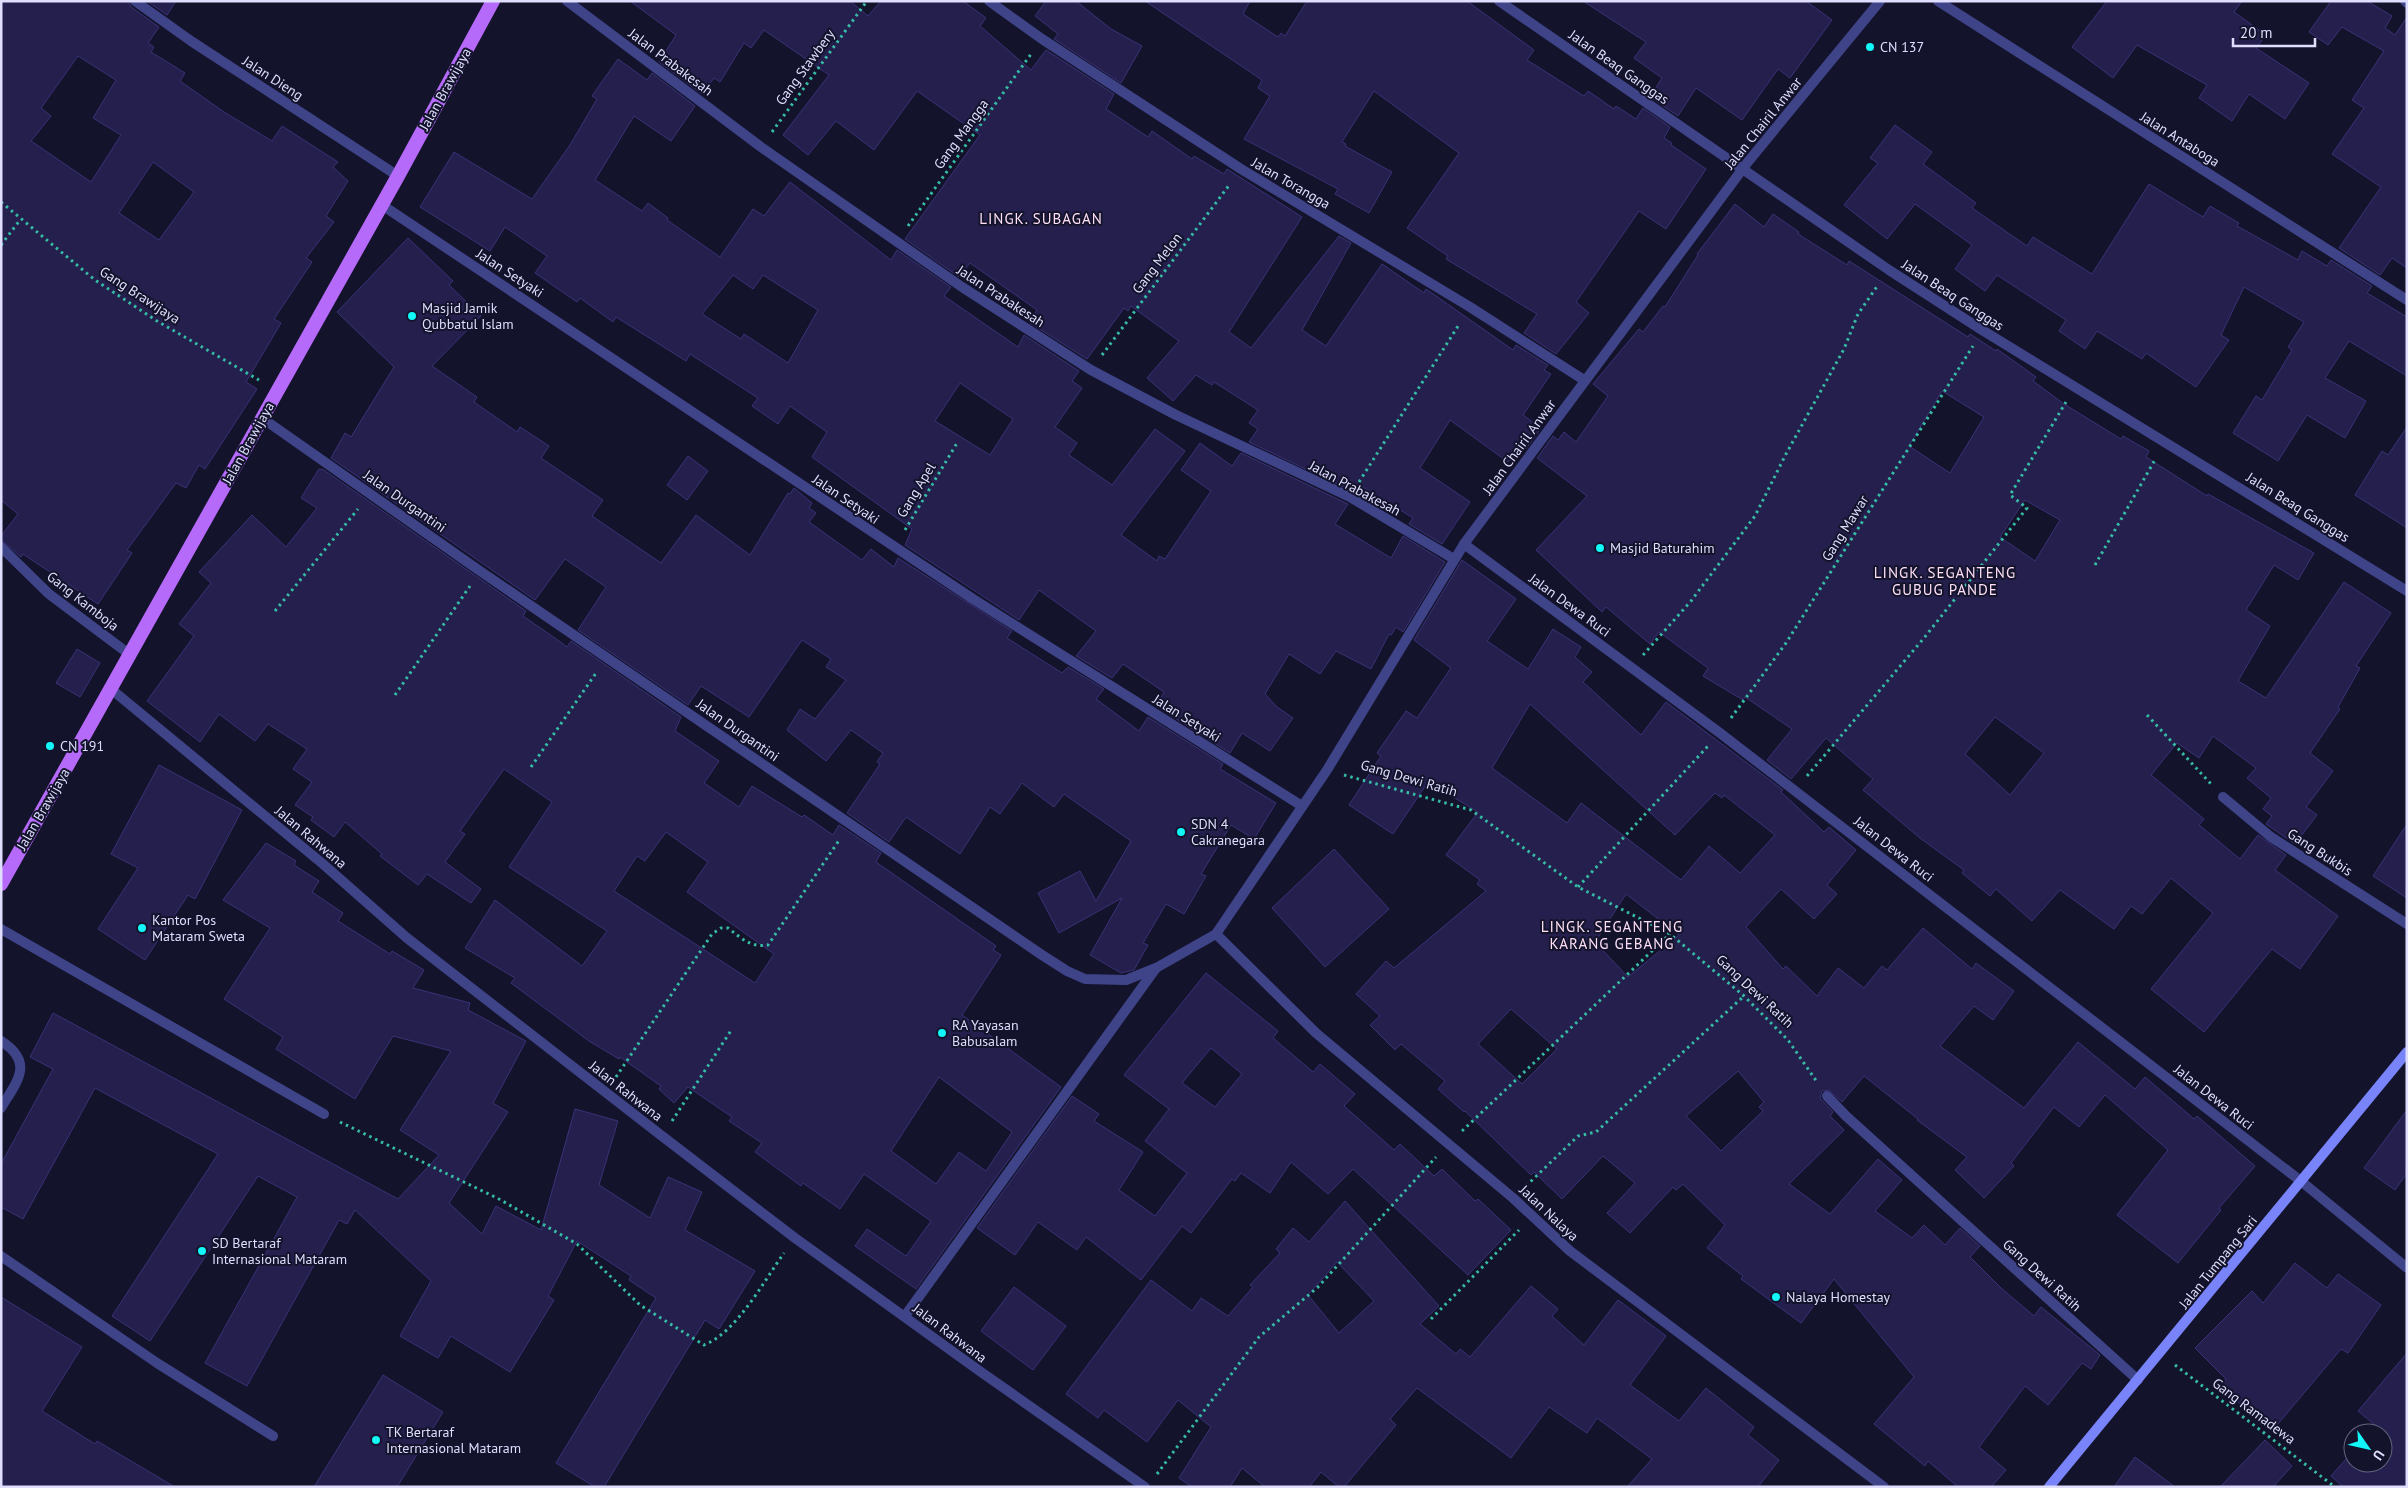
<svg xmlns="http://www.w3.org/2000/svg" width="2408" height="1488" font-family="'PT Sans',sans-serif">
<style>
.building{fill:#241f4c;stroke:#393277;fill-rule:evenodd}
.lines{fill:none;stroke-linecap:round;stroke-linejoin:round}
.path{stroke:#36bba5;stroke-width:3;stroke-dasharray:2.5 4;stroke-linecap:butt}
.service{stroke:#3f4489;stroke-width:10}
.minor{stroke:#3f4489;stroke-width:10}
.tertiary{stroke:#3f4489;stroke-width:10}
.secondary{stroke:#7983fa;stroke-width:10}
.primary{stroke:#b56afa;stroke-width:14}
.poi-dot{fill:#12f7f7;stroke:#14132c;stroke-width:2}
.labels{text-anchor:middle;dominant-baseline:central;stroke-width:4;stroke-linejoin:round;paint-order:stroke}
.poi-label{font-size:14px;fill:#dfdefe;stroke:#14132c;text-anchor:start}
.street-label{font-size:14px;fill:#dfdefe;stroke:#14132c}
.neighbourhood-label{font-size:15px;letter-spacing:1px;fill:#fee0f6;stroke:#14132c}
</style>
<rect width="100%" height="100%" fill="#14132c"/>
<g class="building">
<path d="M1,1H128L131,7L159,27L148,43L154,47L151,52L185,73L180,81L224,112L272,141L282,126L338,162L333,167L348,181L326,216L334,222L306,258L312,262L274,319L281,323L246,382L257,389L205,469L199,465L186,488L176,483L127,550L132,553L98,604L23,554L21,557L1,540V536L18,514L1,500ZM78,56L116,80L93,118L121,135L91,182L31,141L51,116L41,108ZM153,162L194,192L159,240L119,213Z"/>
<path d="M147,1H176L167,15Z"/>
<path d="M630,1H850L868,16L881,1H963L986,18L980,26L1031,70L1046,50L1114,94L1106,109L1148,137L1152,131L1192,159L1194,156L1224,174L1227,169L1302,217L1229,332L1251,348L1339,236L1351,243L1302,330L1326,346L1382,264L1424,293L1426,289L1513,350L1516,345L1548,365L1544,370L1551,374L1523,415L1541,428L1526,449L1520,445L1508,462L1450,420L1420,468L1470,502L1442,544L1409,524L1413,518L1361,486L1356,493L1249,442L1258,429L1249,423L1258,410L1214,382L1212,385L1196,375L1173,401L1147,378L1179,341L1131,306L1128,311L1124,308L1087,359L1030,323L1037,310L970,263L959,277L905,239L980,135L917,91L874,150L836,121L808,155L783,135L829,75L764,30L751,48L744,43L720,82L714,78L702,94L659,62L676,35Z"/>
<path d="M1046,1H1076L1111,29L1142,46L1121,83L1054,39L1058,34L1035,16Z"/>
<path d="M1145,1H1250L1243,14L1278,37L1281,33L1285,36L1307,1H1467L1534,50L1527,60L1584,96L1588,91L1614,109L1616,106L1636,119L1643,108L1670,127L1664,138L1672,143L1671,145L1706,169L1666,229L1639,211L1576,302L1589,313L1556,354L1524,333L1537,314L1446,259L1448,256L1407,228L1459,153L1374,91L1342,142L1346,144L1345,146L1392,172L1369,213L1335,194L1338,189L1244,139L1270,96L1258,88L1262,80Z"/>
<path d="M1583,1H1806L1832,20L1790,78L1778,69L1742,120L1696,88L1678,116L1650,97L1662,78L1634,58L1646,42Z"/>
<path d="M2107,1H2242L2234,12L2266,35L2256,48L2309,83L2285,119L2249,94L2232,121L2199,98L2207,85L2137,45L2113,78L2072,47Z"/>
<path d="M2331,1H2367L2392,16L2385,28L2395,35L2407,17V268L2392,258L2380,275L2339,248L2381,187L2332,154L2364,108L2352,100L2384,51L2342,27L2328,45L2309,32Z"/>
<path d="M618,59L647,80L652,73L695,106L671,141L634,116L595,180L642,211L648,203L668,218L667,220L720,257L753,209L764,216L790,182L891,260L897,250L951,287L944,296L1018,347L1024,335L1079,371L1072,381L1082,388L1055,427L1077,443L1069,455L1112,485L1155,429L1185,451L1121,535L1157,561L1159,556L1165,559L1211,491L1181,470L1200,443L1232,466L1241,453L1348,504L1335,524L1391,558L1403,536L1445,562L1403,632L1396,627L1391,635L1389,634L1371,669L1336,651L1320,674L1289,654L1265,694L1277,707L1293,718L1270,751L1242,733L1230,753L1156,706L1164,692L1123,664L1112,678L1076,656L1096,631L1039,590L1019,620L905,545L912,529L812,457L827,432L790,406L778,424L752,406L758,398L690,354L686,361L616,317L613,322L580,298L577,302L535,273L547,256L505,227L490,251L420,207L454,152L532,199L570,145L597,99L592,96ZM733,275L753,289L763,275L818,310L788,363L744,334L741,339L702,314ZM960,383L1013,419L990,455L935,421Z"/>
<path d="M1895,125L1932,152L1923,164L1976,203L1972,208L2027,246L2033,237L2092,274L2149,184L2203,217L2210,206L2239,223L2237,226L2298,260L2302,251L2327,266L2331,260L2372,286L2367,293L2407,317V376L2349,341L2325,378L2366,401L2345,438L2307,415L2278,461L2233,433L2256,396L2262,400L2292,350L2288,347L2304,322L2244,287L2221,335L2229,340L2196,387L2146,353L2142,359L2097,331L2085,349L2059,331L2066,320L1997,275L1985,291L1955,269L1972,245L1915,204L1887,239L1844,205L1878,163L1870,158Z"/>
<path d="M1735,204L1764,227L1773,214L1799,232L1798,234L1847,265L1849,261L1968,337L1970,334L1996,351L1997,349L2036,377L2033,381L2064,404L2121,439L2123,436L2149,451L2146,457L2207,496L2208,494L2314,553L2298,580L2274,565L2246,610L2270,626L2238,681L2266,698L2344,582L2391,613L2356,666L2360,668L2338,707L2340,709L2310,753L2333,771L2306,807L2317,815L2295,844L2266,824L2272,816L2263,809L2271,798L2247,778L2256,768L2213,736L2199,758L2177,743L2151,775L2204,819L2199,825L2240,859L2258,835L2286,855L2275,870L2338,916L2300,969L2272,949L2204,1032L2151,989L2213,913L2171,878L2142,914L2131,906L2114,929L2060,890L2032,921L1996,889L1990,896L1962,873L1964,870L1920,838L1863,790L1873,779L1826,738L1791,779L1767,760L1792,729L1745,697L1743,700L1703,676L1708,668L1659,632L1650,644L1606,607L1602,612L1536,550L1587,496L1537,458L1553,436L1558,440L1564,432L1576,442L1608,396L1593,384L1639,329L1643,332L1663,306L1665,307L1698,255L1697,254ZM1942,391L1984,417L1950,473L1909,446ZM2025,500L2060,520L2035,561L2000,537ZM1995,717L2044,753L2010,795L1965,754Z"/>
<path d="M408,238L453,281L449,285L481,316L432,366L477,397L474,402L517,432L520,427L549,446L541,458L603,500L592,516L661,563L696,515L750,555L788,493L790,494L794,488L812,503L809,508L816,513L809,522L862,560L871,549L894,567L898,558L1012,631L1007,638L1062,673L1068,667L1104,689L1096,699L1139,731L1148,717L1223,764L1220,769L1276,803L1254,839L1231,825L1201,874L1206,876L1184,914L1166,904L1143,943L1148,945L1134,970L1121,973L1090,955L1122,898L1059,933L1038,893L1080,871L1096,901L1131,841L1064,794L1054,807L1022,783L1000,814L990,807L960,854L906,817L889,842L847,813L880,764L877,762L883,753L851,730L826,761L787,730L800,709L815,719L846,680L826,667L831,659L802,640L749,717L701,686L688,705L578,630L606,587L565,559L535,600L331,458L345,433L351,437L394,367L337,312Z"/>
<path d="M2407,427V528L2355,495L2382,451L2388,455Z"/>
<path d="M688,456L708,471L687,500L667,485Z"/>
<path d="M319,469L324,470L526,611L523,616L562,643L567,647L571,641L681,717L675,731L719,761L704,783L739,807L752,786L802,817L804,815L833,835L839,825L881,853L876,862L996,946L993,950L1001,955L962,1015L1061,1087L916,1289L855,1246L867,1229L906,1256L931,1221L864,1174L840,1209L803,1183L801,1186L755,1152L762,1143L729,1121L732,1117L688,1087L674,1103L659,1089L661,1086L620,1057L619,1059L589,1041L511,983L515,978L465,948L495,900L582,966L607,931L509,867L552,802L504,769L460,831L465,834L445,862L481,889L471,903L427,874L418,885L380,856L382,854L345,822L334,837L311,820L313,817L295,805L312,782L293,769L307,749L268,724L255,741L219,714L200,742L147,701L194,636L179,624L211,583L199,572L252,515L286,547L317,508L301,498ZM666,832L708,862L687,892L774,954L755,983L614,891L637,856L645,861ZM939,1077L1012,1132L986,1171L959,1152L936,1184L891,1151Z"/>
<path d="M1462,560L1516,599L1487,641L1528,669L1553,629L1581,647L1575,657L1592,672L1583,682L1641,735L1666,702L1783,790L1781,792L1824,832L1829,827L1856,850L1827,885L1837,894L1814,919L1781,889L1746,927L1783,969L1786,966L1817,996L1838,968L1864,988L1882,966L1887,970L1923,928L1972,969L1976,963L2014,991L1993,1020L1974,1006L1940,1046L2024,1108L2078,1042L2135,1089L2145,1077L2194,1119L2197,1116L2255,1166L2219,1208L2221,1210L2178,1263L2117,1215L2168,1150L2105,1095L2079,1127L2054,1107L2011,1163L2014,1166L1984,1198L1955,1170L1967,1157L1917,1120L1918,1119L1864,1076L1842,1102L1829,1090L1822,1091L1820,1098L1833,1112L1830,1116L1844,1130L1789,1184L1830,1214L1878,1159L1902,1180L1875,1211L1912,1238L1924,1225L1945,1245L1960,1228L1980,1246L1970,1257L2001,1288L2034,1316L2041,1307L2100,1355L2091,1369L2082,1363L2048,1405L2025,1386L1979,1447L2006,1470L1991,1487H1958L1928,1461L1925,1466L1874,1424L1914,1377L1834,1279L1801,1323L1741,1279L1743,1276L1707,1248L1725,1225L1683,1184L1676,1190L1673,1187L1630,1233L1607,1213L1635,1183L1603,1156L1562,1199L1534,1172L1531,1175L1465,1111L1464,1112L1438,1089L1445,1081L1401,1044L1395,1050L1370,1025L1380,1016L1356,994L1386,961L1394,968L1486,891L1477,884L1480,880L1446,855L1478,812L1428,782L1393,834L1349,805L1381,756L1377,753L1406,711L1417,718L1451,668L1414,640ZM1530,704L1675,835L1715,793L1722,798L1724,795L1775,835L1740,873L1709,846L1681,880L1581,803L1567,823L1492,768ZM1626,894L1679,935L1628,977L1595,942ZM1511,1009L1557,1049L1522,1084L1478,1044ZM1738,1071L1764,1102L1759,1107L1763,1111L1721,1151L1686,1116Z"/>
<path d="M77,649L100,663L80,697L56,683Z"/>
<path d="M159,765L242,810L195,899L188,895L145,960L98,929L138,868L111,854Z"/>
<path d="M2407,824V898L2373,876Z"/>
<path d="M266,843L296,861L294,865L319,881L312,892L343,913L338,921L390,954L392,951L424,970L413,988L470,1003L468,1010L526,1041L493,1103L508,1112L449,1203L482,1234L496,1206L541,1230L575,1109L618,1121L599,1185L650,1218L668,1177L702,1192L685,1230L755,1271L719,1329L705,1320L604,1487H595L556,1463L656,1298L629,1280L631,1276L577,1241L548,1296L554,1300L510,1372L451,1336L438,1358L400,1336L431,1281L355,1210L347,1224L339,1220L247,1386L205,1363L297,1197L258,1176L150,1341L112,1316L218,1154L95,1088L23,1219L1,1207V1164L53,1069L30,1057L53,1013L398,1199L439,1155L400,1130L451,1051L393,1036L355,1099L276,1049L283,1037L224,999L270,928L223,900Z"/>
<path d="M1334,849L1389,909L1325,967L1272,908Z"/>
<path d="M1206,973L1278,1031L1273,1038L1313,1072L1320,1064L1355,1094L1344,1106L1394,1150L1400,1144L1434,1176L1442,1169L1475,1201L1478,1199L1511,1230L1468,1275L1353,1169L1328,1194L1291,1162L1270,1193L1241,1173L1235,1181L1232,1179L1191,1233L1182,1226L1141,1280L1086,1237L1077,1250L1038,1222L1015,1255L977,1228L1072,1096L1099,1114L1094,1121L1143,1152L1119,1190L1155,1216L1187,1173L1145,1141L1169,1109L1124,1075ZM1211,1048L1242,1074L1215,1107L1182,1083Z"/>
<path d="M2407,1110V1173L2395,1190L2364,1168Z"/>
<path d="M1345,1201L1439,1306L1420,1324L1456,1354L1460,1349L1470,1357L1531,1286L1558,1309L1552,1316L1584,1345L1618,1300L1666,1336L1630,1385L1679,1421L1706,1388L1754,1427L1748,1435L1779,1460L1758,1487H1627L1652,1459L1597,1418L1587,1433L1549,1407L1511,1458L1417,1388L1390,1419L1396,1425L1344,1487H1339L1321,1472L1309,1487H1265L1242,1468L1230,1487H1192L1179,1478L1211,1427L1178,1400L1147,1442L1104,1410L1098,1418L1066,1394L1151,1280L1192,1311L1201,1298L1228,1316L1253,1287L1250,1285L1280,1253L1276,1249L1293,1228L1309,1242ZM1337,1262L1374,1301L1339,1333L1308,1295Z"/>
<path d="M2295,1263L2327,1288L2338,1274L2381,1305L2348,1353L2341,1349L2272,1431L2220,1387L2226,1379L2195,1348L2252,1291L2263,1303Z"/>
<path d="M1014,1287L1066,1326L1033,1370L981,1331Z"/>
<path d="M1,1297L82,1347L42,1411L95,1444L97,1441L175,1487H1Z"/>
<path d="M2407,1353V1487H2343L2331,1476L2353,1451V1463H2383V1433H2370L2376,1426L2358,1411Z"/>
<path d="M383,1375L443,1412L397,1487H314Z"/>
<path d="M2265,1440L2292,1466L2273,1487H2220Z"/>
<path d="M2135,1457L2175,1487H2114Z"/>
</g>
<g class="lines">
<g class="path">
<path d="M772,132L867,1"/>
<path d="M1,202L95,280L157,321L259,380"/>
<path d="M908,226L1031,54"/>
<path d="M1,245L20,220"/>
<path d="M1102,355L1230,184"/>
<path d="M1359,482L1460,323"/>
<path d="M905,530L957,443"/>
<path d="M2095,565L2156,458"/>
<path d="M275,611L358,509"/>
<path d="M1643,655L1691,601L1755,516L1786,454L1844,349L1858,314L1878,285"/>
<path d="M395,695L470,586"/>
<path d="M2147,715L2211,784"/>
<path d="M1731,718L1786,643L1973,346"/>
<path d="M531,767L596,673"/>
<path d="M1344,775L1471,810L1578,887L1670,934L1744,996L1788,1040L1817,1082"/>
<path d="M1807,776L1924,638L2027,508L2010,495L2066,402"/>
<path d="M1578,887L1708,746"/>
<path d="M616,1077L712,934L721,928H728C741,938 751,948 768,945L840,839"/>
<path d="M672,1121L732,1029"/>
<path d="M340,1122L499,1199L577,1244L640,1305L704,1345C736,1333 764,1281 784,1253"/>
<path d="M1462,1131L1670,934"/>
<path d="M1526,1186L1578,1136L1596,1132L1744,996"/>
<path d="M1431,1319L1519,1230"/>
<path d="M2175,1365L2335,1487"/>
<path d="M1157,1474L1259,1337L1318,1287L1436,1157"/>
</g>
<g class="service">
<path d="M1,1041C35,1063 17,1081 1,1108"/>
<path d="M1,1256L157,1363L273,1436"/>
</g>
<g class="minor">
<path d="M135,1L191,41L398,176"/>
<path d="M567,1L761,147L962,287L1091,370L1176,415L1350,497L1454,559"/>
<path d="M989,1L1042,39L1241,169L1470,307L1584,380"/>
<path d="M1499,1L1889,270L1982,330L2407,591"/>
<path d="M1938,1L2407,300"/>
<path d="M2405,1L2407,3"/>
<path d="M382,205L973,599L1302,806"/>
<path d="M1464,544L1720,733L2302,1182L2407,1268"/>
<path d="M1,547L49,594L129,654"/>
<path d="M2223,797L2271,837L2407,924"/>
<path d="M1,929L324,1114"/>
<path d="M1216,934L1316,1033L1513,1198L1570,1251L1884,1487"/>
<path d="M1827,1096L1846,1116L2138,1380"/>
<path d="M905,1316L1156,968"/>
</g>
<g class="tertiary">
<path d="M262,418L480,571L1042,955L1067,971L1085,979L1126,980L1156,968L1216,934L1327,770L1464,544L1747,163L1880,1"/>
<path d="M111,689L323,864L407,938L662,1136L795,1238L981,1372L1145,1487"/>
</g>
<path class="secondary" d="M2049,1487L2407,1052"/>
<path class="primary" d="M1,884L398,176L493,1"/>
</g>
<g class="poi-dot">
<circle cx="1870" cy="47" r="5"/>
<circle cx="412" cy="316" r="5"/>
<circle cx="1600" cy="548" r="5"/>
<circle cx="50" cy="746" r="5"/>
<circle cx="1181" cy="832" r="5"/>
<circle cx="142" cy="928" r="5"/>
<circle cx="942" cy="1033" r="5"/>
<circle cx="202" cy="1251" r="5"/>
<circle cx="1776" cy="1297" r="5"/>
<circle cx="376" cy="1440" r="5"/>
</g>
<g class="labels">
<g class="poi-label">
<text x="1880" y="47">CN 137</text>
<text x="422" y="308">Masjid Jamik<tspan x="422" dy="16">Qubbatul Islam</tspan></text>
<text x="1610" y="548">Masjid Baturahim</text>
<text x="60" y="746">CN 191</text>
<text x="1191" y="824">SDN 4<tspan x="1191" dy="16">Cakranegara</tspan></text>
<text x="152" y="920">Kantor Pos<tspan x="152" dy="16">Mataram Sweta</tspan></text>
<text x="952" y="1025">RA Yayasan<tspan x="952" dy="16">Babusalam</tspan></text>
<text x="212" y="1243">SD Bertaraf<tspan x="212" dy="16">Internasional Mataram</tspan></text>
<text x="1786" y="1297">Nalaya Homestay</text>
<text x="386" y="1432">TK Bertaraf<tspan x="386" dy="16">Internasional Mataram</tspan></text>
</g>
<g class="street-label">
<text transform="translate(671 62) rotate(37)">Jalan Prabakesah</text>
<text transform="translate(805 67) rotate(-54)">Gang Stawbery</text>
<text transform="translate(1619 67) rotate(35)">Jalan Beaq Ganggas</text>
<text transform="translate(273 78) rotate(33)">Jalan Dieng</text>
<text transform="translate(445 89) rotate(-61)">Jalan Brawijaya</text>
<text transform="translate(1763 123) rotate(-51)">Jalan Chairil Anwar</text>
<text transform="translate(961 134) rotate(-54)">Gang Mangga</text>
<text transform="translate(2180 139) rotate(32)">Jalan Antaboga</text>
<text transform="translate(1291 183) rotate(30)">Jalan Torangga</text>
<text transform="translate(1157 263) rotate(-53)">Gang Melon</text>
<text transform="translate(510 273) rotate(33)">Jalan Setyaki</text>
<text transform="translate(140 295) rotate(33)">Gang Brawijaya</text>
<text transform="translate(1953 295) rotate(33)">Jalan Beaq Ganggas</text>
<text transform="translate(1001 296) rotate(33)">Jalan Prabakesah</text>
<text transform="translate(248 443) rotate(-61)">Jalan Brawijaya</text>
<text transform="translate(1519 447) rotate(-54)">Jalan Chairil Anwar</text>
<text transform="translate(1355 488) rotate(28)">Jalan Prabakesah</text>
<text transform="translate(916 490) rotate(-59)">Gang Apel</text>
<text transform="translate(846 499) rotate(34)">Jalan Setyaki</text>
<text transform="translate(405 501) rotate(35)">Jalan Durgantini</text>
<text transform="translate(2298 507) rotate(32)">Jalan Beaq Ganggas</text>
<text transform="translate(1845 528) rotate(-58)">Gang Mawar</text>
<text transform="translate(83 601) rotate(38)">Gang Kamboja</text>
<text transform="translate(1570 605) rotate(36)">Jalan Dewa Ruci</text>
<text transform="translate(1187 718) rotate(32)">Jalan Setyaki</text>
<text transform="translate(738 730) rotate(35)">Jalan Durgantini</text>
<text transform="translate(1409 778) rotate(16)">Gang Dewi Ratih</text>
<text transform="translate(43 809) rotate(-60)">Jalan Brawijaya</text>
<text transform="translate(311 837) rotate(40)">Jalan Rahwana</text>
<text transform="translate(1894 849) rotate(38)">Jalan Dewa Ruci</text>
<text transform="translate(2320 852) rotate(33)">Gang Bukbis</text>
<text transform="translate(1755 991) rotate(43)">Gang Dewi Ratih</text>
<text transform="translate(626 1091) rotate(38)">Jalan Rahwana</text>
<text transform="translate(2214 1097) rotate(38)">Jalan Dewa Ruci</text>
<text transform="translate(1549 1213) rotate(43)">Jalan Nalaya</text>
<text transform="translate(2218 1262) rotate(-51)">Jalan Tumpang Sari</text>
<text transform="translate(2042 1275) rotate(42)">Gang Dewi Ratih</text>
<text transform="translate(950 1333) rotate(37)">Jalan Rahwana</text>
<text transform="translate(2254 1411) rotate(37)">Gang Ramadewa</text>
</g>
<g class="neighbourhood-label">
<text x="1041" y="218">LINGK. SUBAGAN</text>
<text x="1945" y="572">LINGK. SEGANTENG<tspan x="1945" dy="17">GUBUG PANDE</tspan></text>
<text x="1612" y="926">LINGK. SEGANTENG<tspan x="1612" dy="17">KARANG GEBANG</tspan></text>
</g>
</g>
<rect width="2408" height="1488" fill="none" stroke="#dfdefe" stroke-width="5"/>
<g transform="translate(2368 1448) rotate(124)"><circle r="24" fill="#14132c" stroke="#656480"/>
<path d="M0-4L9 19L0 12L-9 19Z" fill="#12f7f7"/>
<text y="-8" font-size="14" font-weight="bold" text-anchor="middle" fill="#dfdefe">U</text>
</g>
<path d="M2233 38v8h82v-8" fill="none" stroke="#dfdefe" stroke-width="2.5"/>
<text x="2240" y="38" font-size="15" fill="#dfdefe" stroke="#14132c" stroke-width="4" paint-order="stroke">20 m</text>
</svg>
